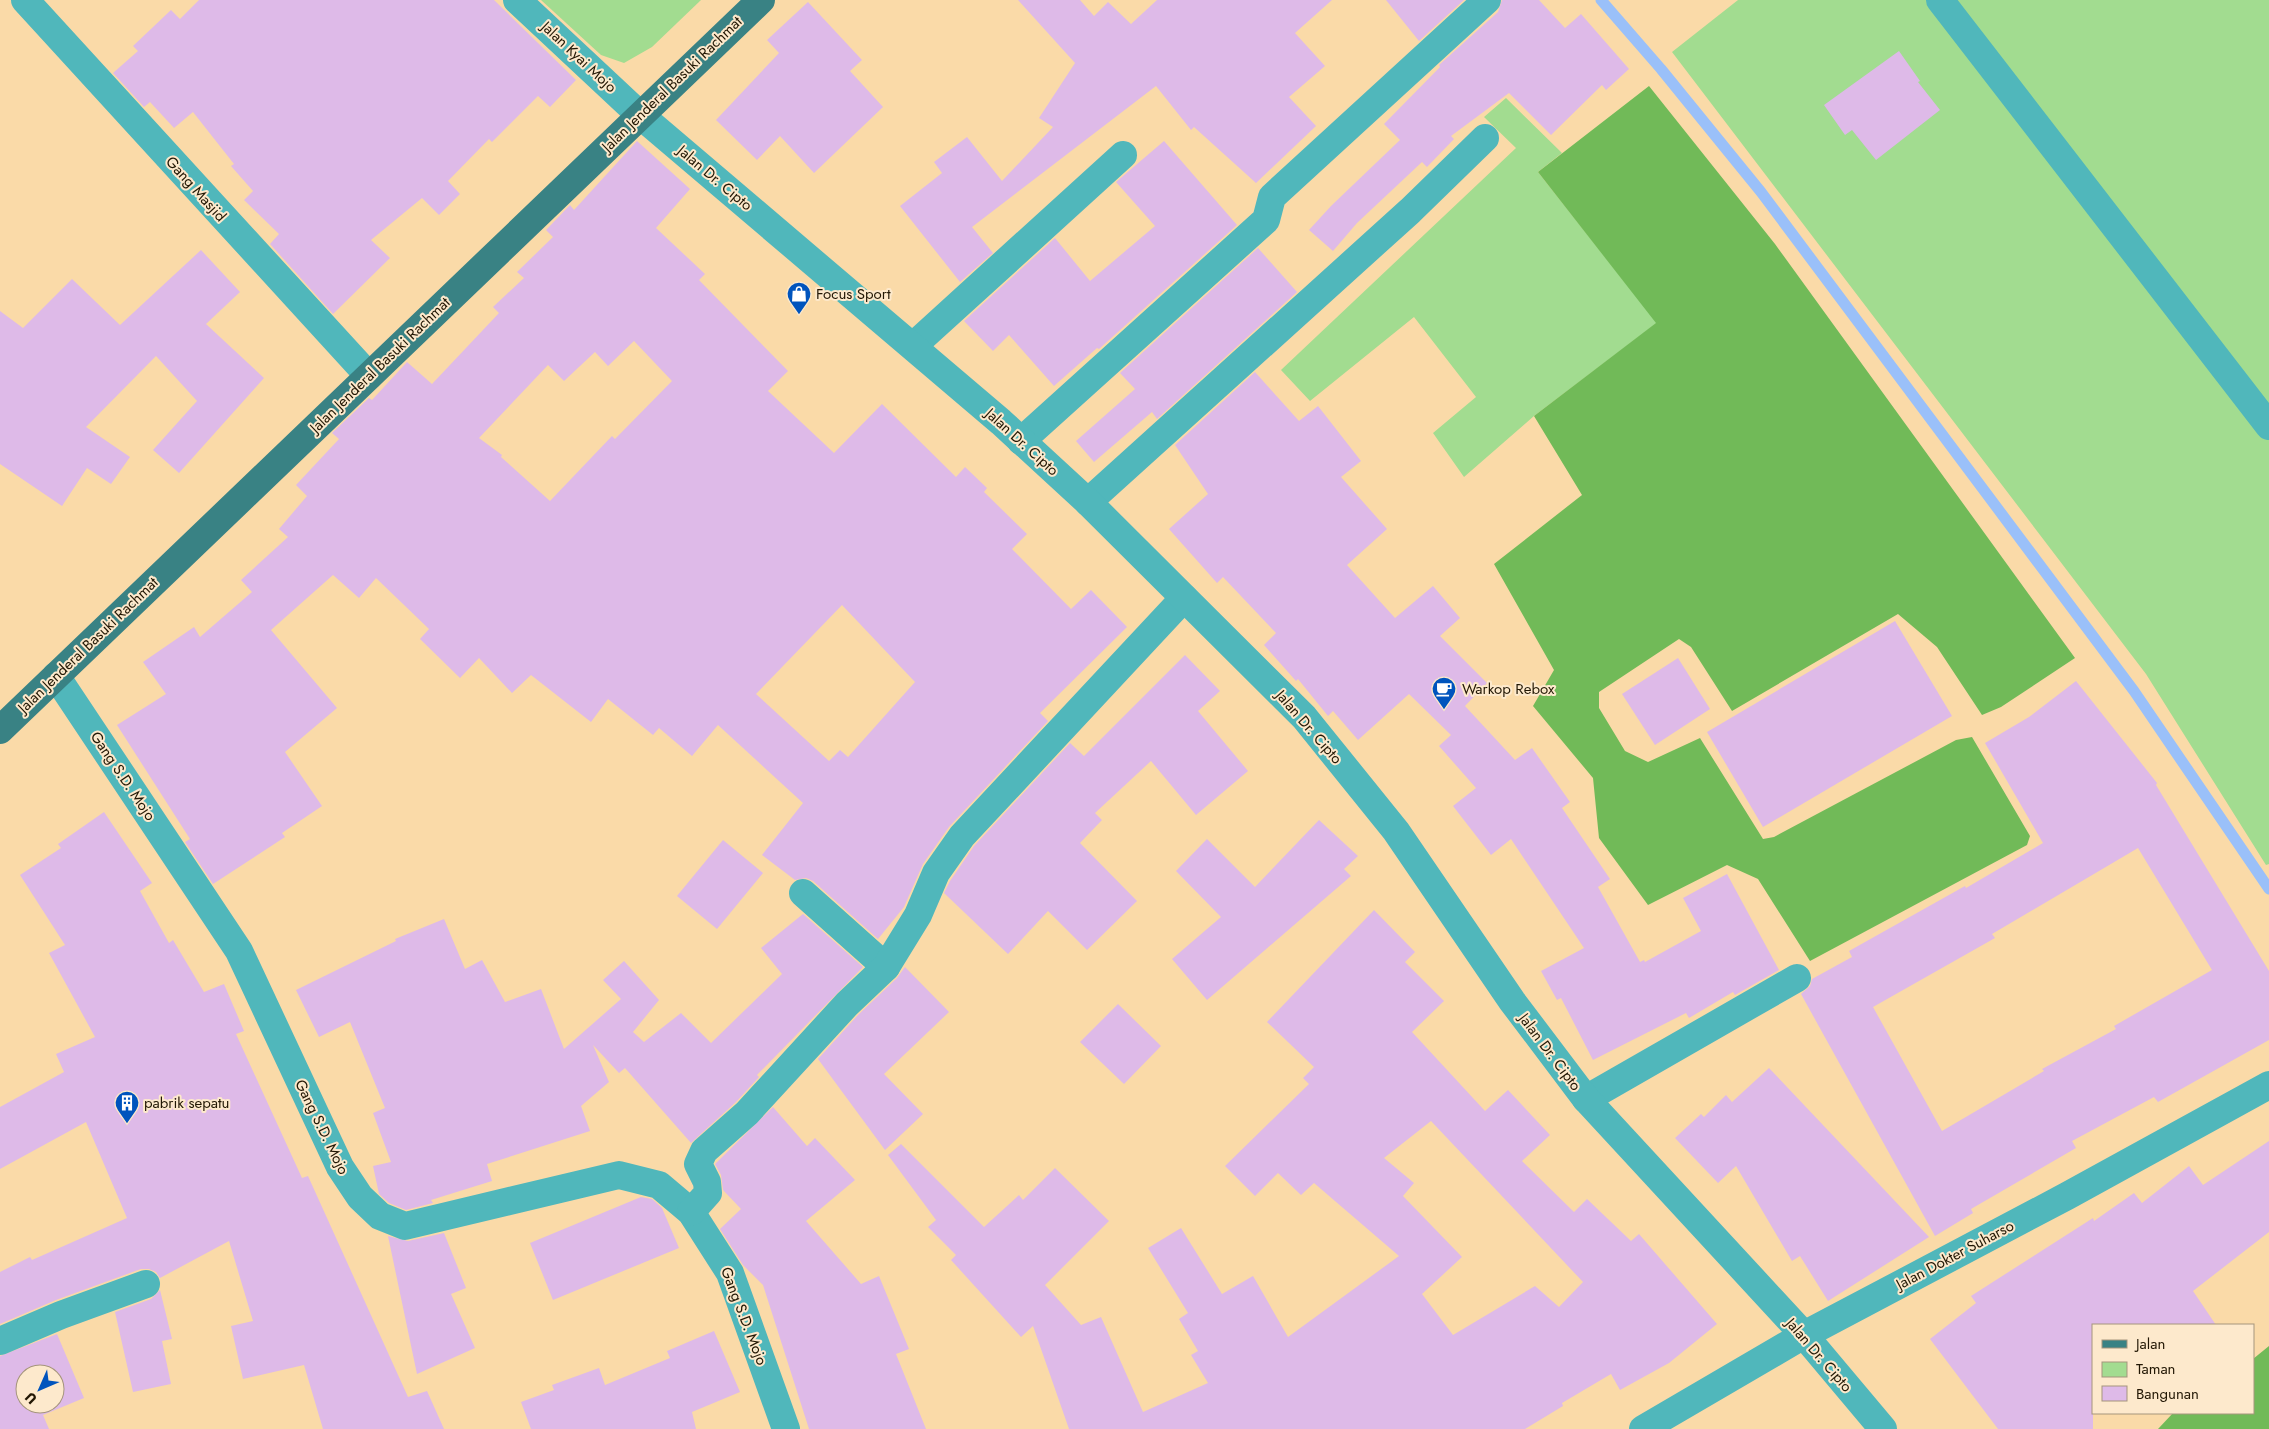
<svg xmlns="http://www.w3.org/2000/svg" width="2269" height="1429" font-family="Jost,sans-serif">
<style>
.green{fill:#a2dc90}
.forest{fill:#71ba58}
.lines{fill:none;stroke-linecap:round;stroke-linejoin:round}
.stream{stroke:#9ac0f9;stroke-width:11}
.building{fill:#debae8;fill-rule:evenodd}
.minor{stroke:#50b7bb;stroke-width:28}
.tertiary{stroke:#50b7bb;stroke-width:28}
.primary{stroke:#398284;stroke-width:28}
.labels{text-anchor:middle;dominant-baseline:central;stroke-width:4;stroke-linejoin:round;paint-order:stroke}
.street-label{font-size:15px;fill:#221704;stroke:#fde9cc}
.poi-label{font-size:15px;fill:#221704;stroke:#fde9cc;text-anchor:start}
</style>
<rect width="100%" height="100%" fill="#fadaa8"/>
<g class="green">
<path d="M541,0H701L652,47L624,63L601,55Z"/>
<path d="M1738,0H2269V864L2266,865L2146,674L1672,52Z"/>
<path d="M1506,98L1562,153L1538,172L1657,323L1534,416L1464,477L1433,433L1476,397L1414,317L1310,401L1281,370L1516,148L1484,117Z"/>
</g>
<g class="forest">
<path d="M1649,86L1775,244L2075,658L2001,707L1982,715L1937,647L1898,614L1732,711L1691,647L1679,639L1599,692V708L1625,751L1648,762L1700,738L1763,839L1774,837L1956,740L1972,737L2030,836L2027,845L1810,961L1758,879L1727,865L1648,905L1599,838L1593,778L1533,706L1554,670L1494,564L1582,495L1534,416L1656,323L1538,172Z"/>
<path d="M2269,1346V1429H2158L2173,1413H2253V1359Z"/>
</g>
<g class="lines">
<path class="stream" d="M1601,0L1661,69L1761,192L2134,691L2269,889"/>
</g>
<g class="building">
<path d="M199,0H494L576,80L550,107L538,96L492,142L489,139L448,181L460,194L439,215L422,198L371,240L390,258L333,314L270,244L279,234L244,200L253,191L231,166L234,164L193,112L174,128L150,102L144,107L113,73L138,51L133,46L171,10L180,19Z"/>
<path d="M1018,0H1080L1094,16L1108,2L1131,24L1157,0H1332L1295,33L1325,66L1289,97L1316,126L1256,183L1194,127L1191,130L1156,86L972,227L993,253L960,282L900,206L942,173L934,162L967,137L1002,181L1053,127L1039,118L1075,63Z"/>
<path d="M1386,0H1464L1419,41Z"/>
<path d="M1502,0H1539L1565,28L1581,14L1629,69L1606,90L1602,85L1551,135L1509,93L1451,136L1454,139L1427,167L1422,162L1357,223L1333,251L1309,230L1331,206L1400,140L1384,124L1440,67L1439,65L1498,12Z"/>
<path d="M808,2L862,60L850,71L883,107L814,173L780,136L757,160L716,120L779,53L767,40Z"/>
<path d="M1899,51L1920,81L1918,82L1940,110L1876,160L1852,130L1845,135L1824,105Z"/>
<path d="M637,141L690,189L656,228L705,274L699,280L788,371L768,391L834,453L882,404L956,477L965,467L987,488L984,492L1027,534L1012,549L1071,609L1091,590L1127,627L1040,713L1048,721L949,827L923,864L904,907L878,939L813,881L806,878L795,880L762,855L803,803L718,725L692,756L659,728L653,735L608,699L591,722L531,675L512,693L479,658L460,678L420,639L429,629L376,578L359,598L333,575L271,630L337,708L285,752L322,806L282,833L285,837L213,884L185,842L190,839L117,725L166,694L143,662L194,627L200,637L252,592L241,580L288,537L279,529L307,496L296,485L339,439L332,433L369,398L372,400L407,362L432,384L499,313L493,307L524,278L517,272L553,237L546,230L570,205L574,210ZM634,341L672,381L615,439L612,436L550,501L501,457L502,455L479,438L548,365L564,381L595,352L608,366ZM842,605L915,682L848,757L840,750L829,761L756,694Z"/>
<path d="M1164,141L1237,225L1099,349L1097,348L1054,386L1009,335L993,351L964,321L1055,238L1090,281L1155,226L1116,182Z"/>
<path d="M1258,248L1297,292L1157,419L1152,412L1094,462L1076,441L1135,389L1120,373Z"/>
<path d="M201,250L240,292L206,324L264,378L179,473L153,450L197,401L156,356L86,427L130,457L111,484L87,468L62,506L0,464V311L23,328L72,279L120,325Z"/>
<path d="M1255,372L1299,421L1318,406L1361,461L1341,477L1387,529L1347,565L1395,618L1433,586L1460,618L1440,636L1487,683L1465,706L1515,760L1532,748L1570,802L1562,808L1610,879L1598,887L1640,962L1644,960L1645,962L1701,931L1683,898L1727,874L1779,970L1735,995L1733,992L1689,1018L1686,1013L1593,1060L1561,998L1557,1000L1541,971L1584,948L1511,839L1491,855L1453,806L1476,788L1439,746L1451,735L1409,694L1358,740L1333,711L1328,716L1298,679L1296,681L1264,645L1276,633L1223,577L1217,583L1169,529L1208,494L1175,445Z"/>
<path d="M1895,621L1952,716L1763,827L1707,732Z"/>
<path d="M1185,655L1220,691L1198,711L1248,771L1196,815L1151,761L1095,813L1102,820L1080,843L1137,901L1087,950L1048,911L1008,954L944,893L950,881L974,846L1070,743L1084,756Z"/>
<path d="M1678,658L1710,709L1655,745L1622,694Z"/>
<path d="M2076,681L2157,783L2156,785L2269,971V1040L2158,1102L2154,1097L2072,1141L2076,1148L1971,1209L1973,1213L1935,1236L1801,994L1810,986L1812,979L1852,957L1849,951L1965,886L1966,888L2043,843L1985,743L2029,717ZM2138,848L2212,970L2114,1026L2116,1029L2042,1069L2044,1071L1942,1131L1873,1007L1995,938L1992,934Z"/>
<path d="M104,812L152,883L140,891L169,943L173,940L204,992L224,984L244,1031L236,1034L302,1178L308,1176L408,1397L427,1391L444,1429H323L304,1365L243,1379L231,1326L253,1321L229,1241L160,1278L156,1272L149,1269H141L56,1300L0,1324V1272L30,1257L32,1260L127,1218L86,1122L0,1169V1107L64,1072L56,1054L95,1037L49,953L65,945L20,875L61,848L58,844Z"/>
<path d="M1319,820L1358,856L1344,869L1351,876L1207,1000L1172,959L1221,917L1176,871L1207,839L1255,887Z"/>
<path d="M723,840L763,873L717,929L677,896Z"/>
<path d="M1374,910L1415,952L1405,962L1444,1001L1412,1032L1485,1111L1508,1090L1550,1135L1522,1161L1574,1212L1587,1199L1631,1241L1639,1234L1717,1324L1669,1363L1620,1390L1611,1374L1562,1403L1563,1406L1525,1429H1069L1033,1326L1021,1337L951,1260L956,1255L928,1227L936,1220L888,1155L901,1144L984,1227L1019,1195L1023,1200L1055,1168L1109,1221L1045,1285L1081,1325L1101,1317L1143,1412L1208,1383L1191,1355L1198,1351L1179,1319L1188,1313L1148,1248L1181,1228L1222,1294L1253,1276L1288,1337L1399,1256L1314,1183L1301,1195L1278,1173L1255,1196L1225,1166L1309,1084L1303,1078L1314,1067L1267,1022ZM1431,1121L1583,1282L1559,1307L1535,1286L1453,1335L1422,1294L1462,1257L1403,1196L1414,1183L1384,1158Z"/>
<path d="M803,914L863,967L757,1075L759,1077L736,1102L691,1143L625,1068L619,1073L593,1045L609,1082L581,1106L590,1131L487,1164L492,1181L431,1200L433,1203L406,1210L389,1203L379,1194L373,1166L391,1162L373,1113L385,1108L350,1022L319,1037L296,990L396,941L395,939L444,919L465,969L482,960L505,1002L541,989L564,1049L621,999L603,980L624,961L659,1000L633,1032L644,1042L681,1013L711,1043L782,974L761,948Z"/>
<path d="M905,967L949,1012L884,1074L923,1114L885,1150L818,1059L858,1015L897,978Z"/>
<path d="M1118,1004L1161,1046L1124,1084L1080,1042Z"/>
<path d="M1769,1068L1929,1237L1828,1301L1800,1256L1792,1261L1736,1166L1718,1183L1675,1138L1701,1114L1704,1117L1726,1095L1732,1102Z"/>
<path d="M773,1107L807,1146L815,1138L855,1180L806,1221L861,1284L879,1276L909,1349L896,1354L926,1429H809L763,1285L743,1265L720,1229L741,1209L723,1190L721,1175L715,1164Z"/>
<path d="M2269,1141V1232L2193,1291L2216,1325H2093V1429H1998L1930,1339L1976,1303L1971,1296L2093,1218L2094,1221L2134,1193L2142,1203L2189,1166L2203,1185Z"/>
<path d="M641,1197L652,1199L662,1208L679,1248L553,1300L530,1243Z"/>
<path d="M444,1233L466,1288L451,1294L475,1348L417,1374L388,1236L408,1241Z"/>
<path d="M160,1290L172,1339L162,1341L171,1384L133,1392L115,1312L151,1299Z"/>
<path d="M714,1331L740,1392L692,1412L696,1429H531L521,1402L554,1390L552,1385L599,1368L605,1385L670,1358L667,1351Z"/>
<path d="M57,1334L84,1398L43,1415L49,1429H0V1356ZM25,1374H55V1404H25Z"/>
</g>
<g class="lines">
<g class="minor">
<path d="M25,0L369,376"/>
<path d="M1940,0L2269,426"/>
<path d="M913,346L1123,155"/>
<path d="M1021,441L1266,220L1272,197L1487,0"/>
<path d="M1088,502L1410,211L1485,138"/>
<path d="M56,676L239,951L340,1167L360,1197L380,1216L405,1226L619,1175L659,1185L691,1212L730,1273L786,1429"/>
<path d="M803,893L886,967"/>
<path d="M1586,1099L1797,978"/>
<path d="M691,1212L708,1193L707,1182L698,1164L704,1151L747,1113L847,1004L886,967L918,915L936,873L962,836L1184,598"/>
<path d="M0,1341L61,1315L146,1284"/>
</g>
<g class="tertiary">
<path d="M517,0L640,115L1001,422L1088,502L1304,717L1396,831L1512,1001L1586,1099L1804,1335L1883,1429"/>
<path d="M1643,1429L1804,1335L2067,1196L2269,1085"/>
</g>
<path class="primary" d="M0,730L761,0"/>
</g>
<defs>
<symbol id="shop-pin" viewBox="-11 -11 22 30"><path d="M0 17L-7.5 6A9.5 9.5 0 1 1 7.5 6Z" fill="#0054bd" stroke="#fde9cc"/><path d="M-5-2.5h2.3a2.7 3.5 0 0 1 5.4 0H5L5.5 6h-11ZM-1.5-2.5h3a1.5 2.3 0 0 0-3 0Z" fill="#fff"/></symbol>
<symbol id="cafe-pin" viewBox="-11 -11 22 30"><path d="M0 17L-7.5 6A9.5 9.5 0 1 1 7.5 6Z" fill="#0054bd" stroke="#fde9cc"/><path d="M-5.5-4.5H6V0H3Q3 3.5 0 3.5H-2.5Q-5.5 3.5-5.5 0ZM3-3.2v2h1.7v-2ZM-6 4.5H4V6H-6Z" fill="#fff"/></symbol>
<symbol id="building-pin" viewBox="-11 -11 22 30"><path d="M0 17L-7.5 6A9.5 9.5 0 1 1 7.5 6Z" fill="#0054bd" stroke="#fde9cc"/><path d="M-4-6H4V6H1V3H-1V6H-4ZM-2.5-4.3h1.7v1.8h-1.7ZM.8-4.3h1.7v1.8H.8ZM-2.5-1h1.7V.8h-1.7ZM.8-1h1.7V.8H.8Z" fill="#fff"/></symbol>
</defs>
<g fill-rule="evenodd">
<use href="#shop-pin" x="785" y="280" width="28" height="38"/>
<use href="#cafe-pin" x="1430" y="675" width="28" height="38"/>
<use href="#building-pin" x="113" y="1089" width="28" height="38"/>
</g>
<g class="labels">
<g class="street-label">
<text transform="translate(579 57) rotate(43)">Jalan Kyai Mojo</text>
<text transform="translate(672 84) rotate(-44)">Jalan Jenderal Basuki Rachmat</text>
<text transform="translate(715 178) rotate(40)">Jalan Dr. Cipto</text>
<text transform="translate(196 189) rotate(48)">Gang Masjid</text>
<text transform="translate(380 365) rotate(-44)">Jalan Jenderal Basuki Rachmat</text>
<text transform="translate(1022 442) rotate(42)">Jalan Dr. Cipto</text>
<text transform="translate(88 645) rotate(-44)">Jalan Jenderal Basuki Rachmat</text>
<text transform="translate(1309 727) rotate(49)">Jalan Dr. Cipto</text>
<text transform="translate(123 776) rotate(56)">Gang S.D. Mojo</text>
<text transform="translate(1550 1052) rotate(53)">Jalan Dr. Cipto</text>
<text transform="translate(322 1127) rotate(64)">Gang S.D. Mojo</text>
<text transform="translate(1955 1255) rotate(-28)">Jalan Dokter Suharso</text>
<text transform="translate(744 1316) rotate(69)">Gang S.D. Mojo</text>
<text transform="translate(1819 1355) rotate(49)">Jalan Dr. Cipto</text>
</g>
<g class="poi-label">
<text x="816" y="294">Focus Sport</text>
<text x="1462" y="689">Warkop Rebox</text>
<text x="144" y="1103">pabrik sepatu</text>
</g>
</g>
<rect x="2092" y="1324" width="162" height="90" fill="#fde9cc" stroke="#a5957c"/>
<rect x="2102" y="1340" width="25" height="8" fill="#398284" stroke="#a5957c"/>
<text x="2136" y="1349" font-size="15" fill="#221704">Jalan</text>
<rect x="2102" y="1362" width="25" height="15" fill="#a2dc90" stroke="#a5957c"/>
<text x="2136" y="1374" font-size="15" fill="#221704">Taman</text>
<rect x="2102" y="1386" width="25" height="15" fill="#debae8" stroke="#a5957c"/>
<text x="2136" y="1399" font-size="15" fill="#221704">Bangunan</text>
<g transform="translate(40 1389) rotate(225)"><circle r="24" fill="#fde9cc" stroke="#a5957c"/>
<path d="M0-4L9 19L0 12L-9 19Z" fill="#0054bd"/>
<text y="-8" font-size="14" font-weight="bold" text-anchor="middle" fill="#221704">U</text>
</g>
</svg>
